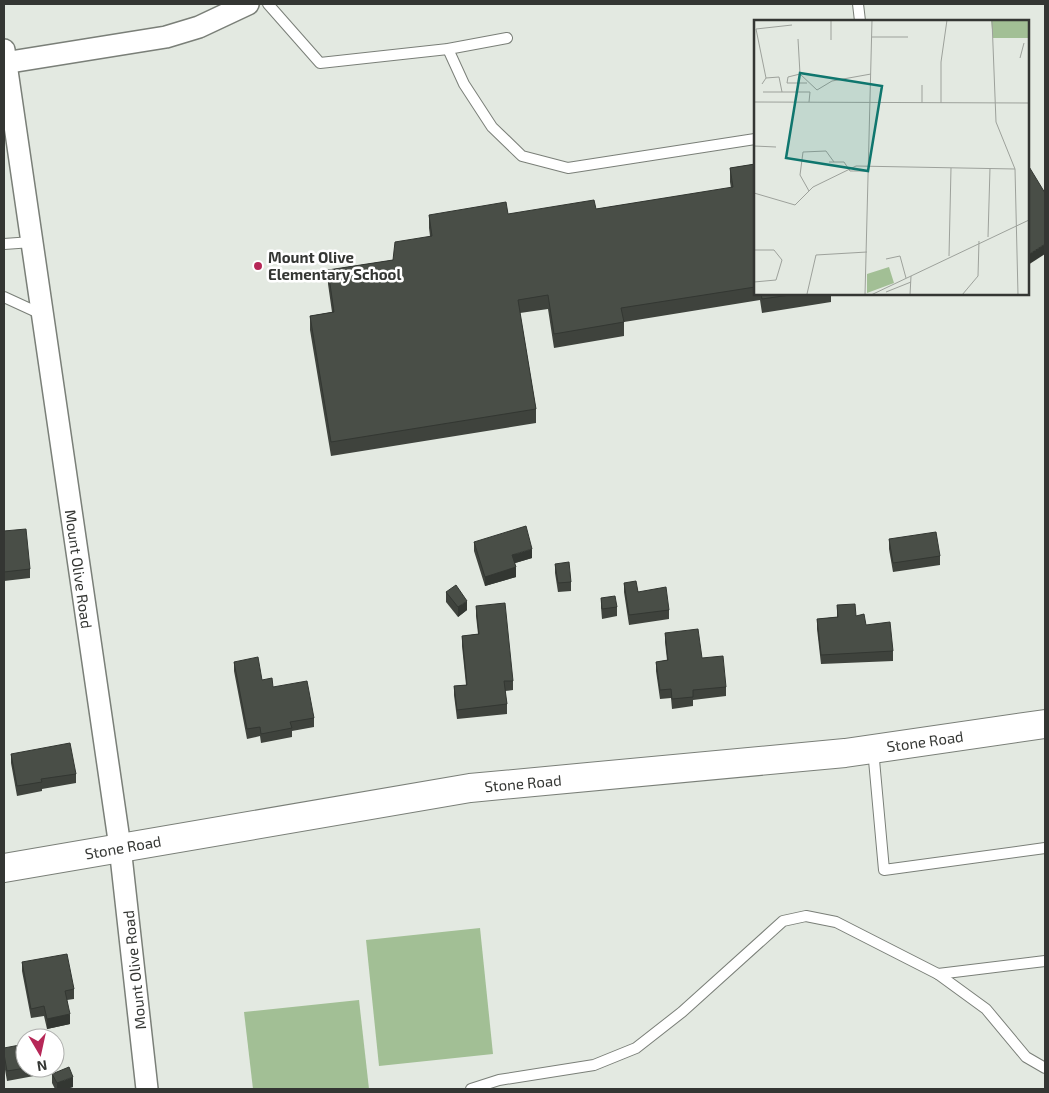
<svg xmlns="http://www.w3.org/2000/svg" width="1049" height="1093" font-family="'Exo 2',sans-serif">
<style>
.green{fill:#a2bf95}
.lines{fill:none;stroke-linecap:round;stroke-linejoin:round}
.lane-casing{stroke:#7a7f78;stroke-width:12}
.street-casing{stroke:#7a7f78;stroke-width:24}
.secondary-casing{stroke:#7a7f78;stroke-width:30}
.lane{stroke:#fff;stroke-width:10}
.street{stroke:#fff;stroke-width:21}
.secondary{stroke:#fff;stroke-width:28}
.wall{fill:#3f433d}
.shaded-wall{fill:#333732}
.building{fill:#494e47;stroke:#333732}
.poi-dot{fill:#b62757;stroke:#fff;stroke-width:2}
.labels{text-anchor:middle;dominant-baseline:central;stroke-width:5;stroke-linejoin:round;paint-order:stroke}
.poi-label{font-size:15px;font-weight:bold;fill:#343633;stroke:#fff;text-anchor:start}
.street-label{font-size:15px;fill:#343633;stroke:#fff}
.inset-road{fill:none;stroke:#9da19b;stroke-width:1}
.view{fill:#0f766e;fill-opacity:0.15;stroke:#0f766e;stroke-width:2.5}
.inset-edge{fill:none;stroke:#343633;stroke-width:2.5}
</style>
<rect width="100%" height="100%" fill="#e3e9e1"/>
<g class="green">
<path d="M480,928L493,1054L379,1066L366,940Z"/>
<path d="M359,1000L369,1089H253L244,1012Z"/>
</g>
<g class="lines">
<defs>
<g id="lane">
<path d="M268,4L320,63L448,49L507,38"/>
<path d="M858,4L860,21"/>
<path d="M448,49L464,84L492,127L522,156L568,168L755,139"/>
<path d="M4,244L32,242"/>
<path d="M4,297L41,314"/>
<path d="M873,749L884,870L1045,848"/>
<path d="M938,974L1045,961"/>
<path d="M471,1089L499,1080L594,1065L636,1048L682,1012L783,921L806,916L836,922L938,974L986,1009L1026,1057L1045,1068"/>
</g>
<g id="street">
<path d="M4,50L120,847L147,1089"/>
<path d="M4,63L166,37L199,27L248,4"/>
</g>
<path id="secondary" d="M4,868L470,788L845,753L1045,724"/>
</defs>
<use href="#lane" class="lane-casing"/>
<use href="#street" class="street-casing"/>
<use href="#secondary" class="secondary-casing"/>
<use href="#lane" class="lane"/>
<use href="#street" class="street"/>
<use href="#secondary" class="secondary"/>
</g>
<g class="wall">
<path d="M755,164V294H831V302L762,313L760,300L624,322V336L554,348L548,309L520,313L536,409V423L331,456L310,330V316L332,312L328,284V270L393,260L430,236L429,228V215L508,214L596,209L731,188L730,182V168Z"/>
<path d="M4,531L30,569V578L4,581Z"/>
<path d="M889,539L940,556V565L893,572L889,549Z"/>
<path d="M474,542L532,558L515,563L516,577L485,586L474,551Z"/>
<path d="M555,564L571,582V591L558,592L555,573Z"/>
<path d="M624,583L669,610V619L629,625L624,592Z"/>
<path d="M446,592L467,610L458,617L446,602Z"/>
<path d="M601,598L617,607V616L602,619L601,607Z"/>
<path d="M837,605L856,616L893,651V661L821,664L817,629V619L837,617Z"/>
<path d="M476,606L513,681V690L505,691L507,704V714L457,719L454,695V686L466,685L462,646V636L478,634L476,616Z"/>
<path d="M665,633L726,687V696L693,700V706L672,709L671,698L660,699L656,671V662L667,660L665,642Z"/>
<path d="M234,662L273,687L314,718V727L292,731V737L261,743L260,736L247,739L234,671Z"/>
<path d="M11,754L76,774V783L42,789V791L17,796L11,763Z"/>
<path d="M22,962L74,989V999L67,1000L70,1024L47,1029L44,1016L31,1018L22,971Z"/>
<path d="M4,1048L25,1068H34V1076L7,1081L4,1064Z"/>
<path d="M52,1074L73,1087L66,1089H55L52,1083Z"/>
</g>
<g class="shaded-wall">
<path d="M1045,244V254L1028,265V255Z"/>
<path d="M532,549V558L512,564V555Z"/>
<path d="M516,567V577L485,586V577Z"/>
<path d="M467,601V610L458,617V607Z"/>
<path d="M70,1014V1024L47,1029V1019Z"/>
<path d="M73,1077V1087L66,1089H57V1083Z"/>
</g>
<g class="building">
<path d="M755,164V287L621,308L624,322L554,334L548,295L518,300L536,409L331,442L310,316L334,312L328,270L393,260L395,242L432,236L429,215L506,202L508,214L594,200L596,209L733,187L730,168Z"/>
<path d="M1028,165L1045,193V244L1028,255Z"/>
<path d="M761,294H797L762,299Z"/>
<path d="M526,526L532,549L512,555L516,567L485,577L474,542Z"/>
<path d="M26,529L30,569L4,572V531Z"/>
<path d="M936,532L940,556L893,563L889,539Z"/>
<path d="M569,562L571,582L558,583L555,564Z"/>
<path d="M636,581L638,592L666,587L669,610L629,615L624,583Z"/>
<path d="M456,585L467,601L458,607L446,592Z"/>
<path d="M615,596L617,607L602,609L601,598Z"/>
<path d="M505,603L513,681H504L507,704L457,710L454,686L467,685L462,636L479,634L476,606Z"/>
<path d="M855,604L856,616L864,614L866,625L890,622L893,651L821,655L817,619L838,617L837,605Z"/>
<path d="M698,629L702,658L723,656L726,687L693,690V697L672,699L671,689L660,690L656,662L668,660L665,633Z"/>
<path d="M258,657L262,680L272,678L273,687L307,681L314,718L290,722L292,728L261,734L260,727L247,729L234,662Z"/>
<path d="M70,743L76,774L41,779L42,782L17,786L11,754Z"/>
<path d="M67,954L74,989L65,991L70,1014L47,1019L44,1006L31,1009L22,962Z"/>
<path d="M25,1044V1068H26L7,1071L4,1054V1048Z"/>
<path d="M69,1067L73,1077L57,1083L52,1074Z"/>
</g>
<circle class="poi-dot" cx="258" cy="266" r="5"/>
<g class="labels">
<g class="poi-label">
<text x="268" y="257">Mount Olive<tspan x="268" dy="17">Elementary School</tspan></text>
</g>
<g class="street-label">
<text transform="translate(79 569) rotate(82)">Mount Olive Road</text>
<text transform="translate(925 741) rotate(-8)">Stone Road</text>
<text transform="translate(523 783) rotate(-5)">Stone Road</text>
<text transform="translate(123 847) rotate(-10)">Stone Road</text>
<text transform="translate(134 970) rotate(-96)">Mount Olive Road</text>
</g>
</g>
<g transform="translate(754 20)">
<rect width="275" height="275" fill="#e3e9e1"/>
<path d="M275,0V18H239L237,1ZM135,247L140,263L113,273V254Z" fill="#a2bf95"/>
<path class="inset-road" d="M238,0L242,102L261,149L264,275M118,17H154M44,19L46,54M77,20V0M266,38L270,23M12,58L25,57L28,72M53,63H33L34,57L46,54L63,70L78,61L117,54M8,64L12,58L2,9L38,5M9,72H56L55,82M0,82L275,83M168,83V65M187,83V42L193,0M0,126L22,127M75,142H90L96,151H115M55,171L46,155L49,132L72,131L80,142M0,173L41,185L59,167L102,146L261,149M234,217L236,148M0,230H20L28,240L22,260L0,262M195,236L197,148M132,239L146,236L152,258M132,272L157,262M53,274L62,235L113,232M111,275L118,0M117,275L275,200M156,275L157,256M208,275L224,256L225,221"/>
<path class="view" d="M46,53L128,66L114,151L32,138Z"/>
<rect width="275" height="275" class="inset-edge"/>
</g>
<rect width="1049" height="1093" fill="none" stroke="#343633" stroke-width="10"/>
<g transform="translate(40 1053) rotate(171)"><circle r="24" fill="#ffffff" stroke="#aeafad"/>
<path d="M0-4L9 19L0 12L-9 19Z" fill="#b62757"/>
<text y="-8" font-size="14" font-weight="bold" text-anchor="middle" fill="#343633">N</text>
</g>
</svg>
